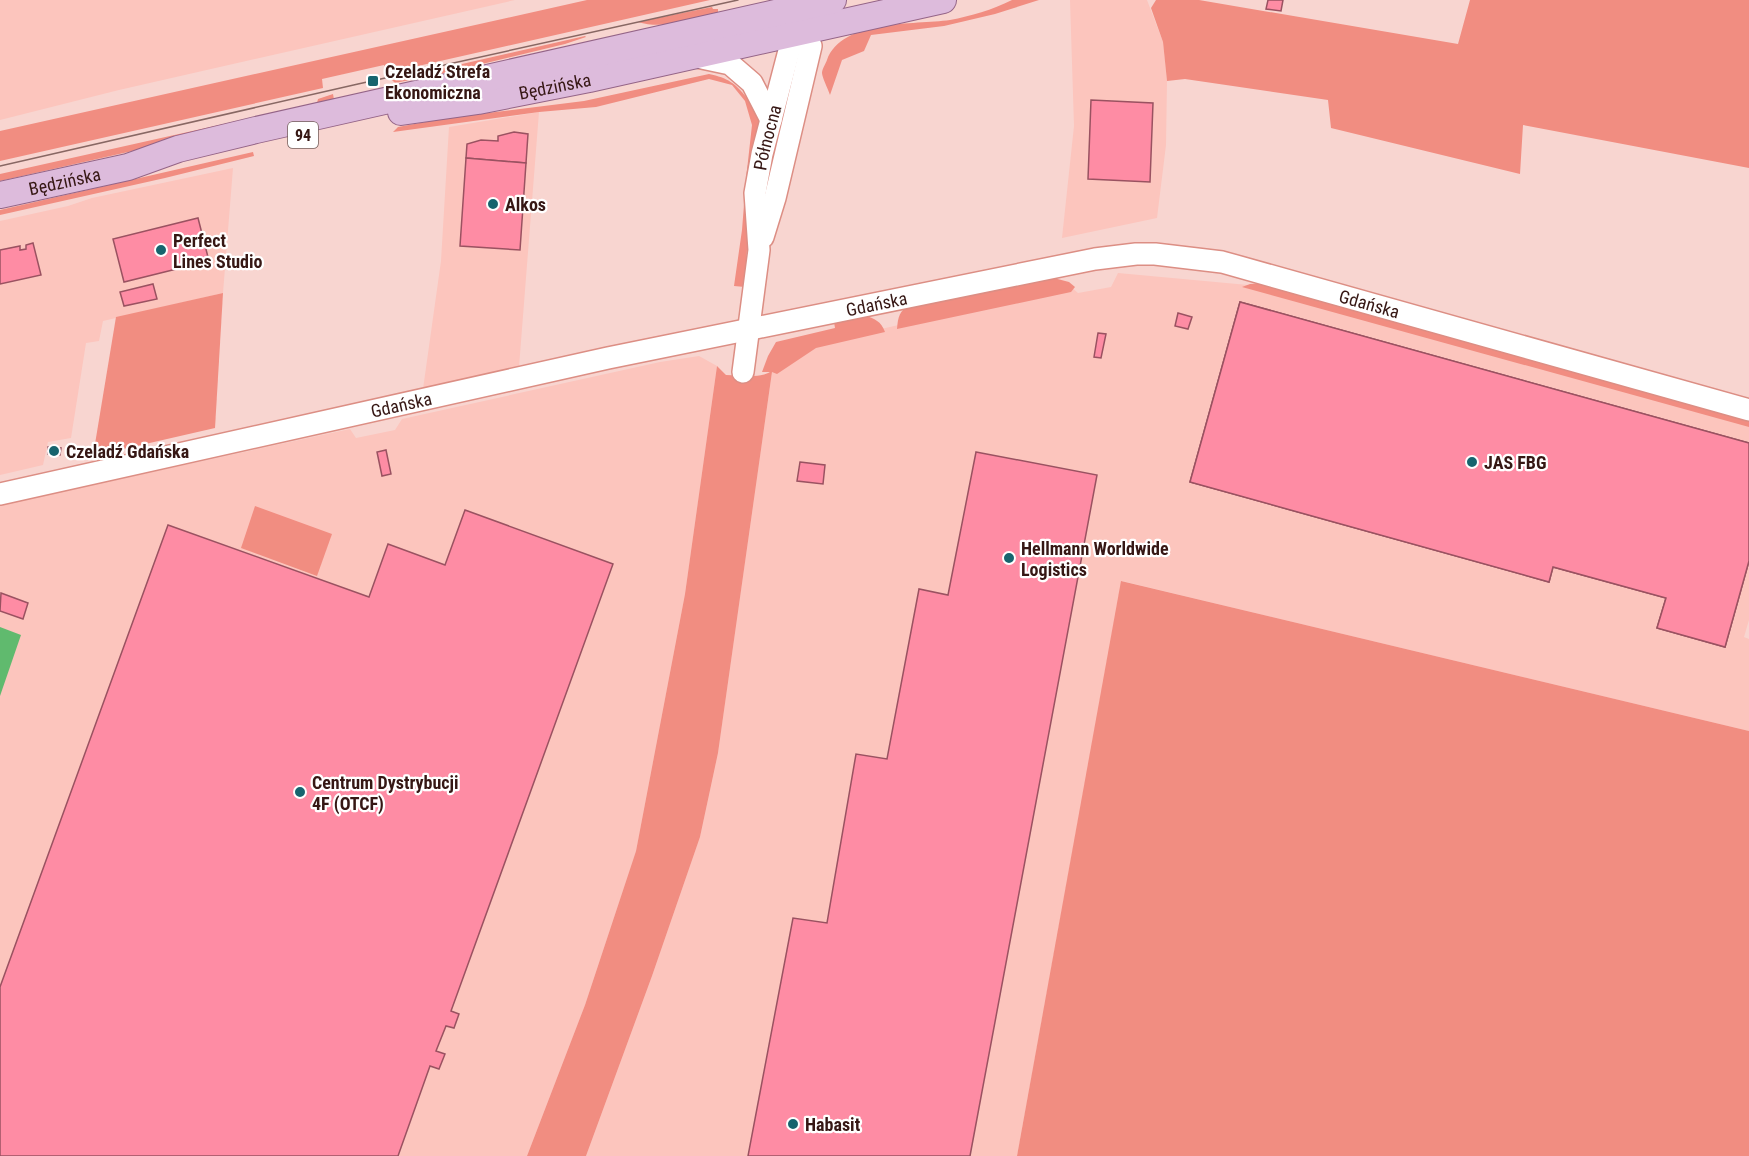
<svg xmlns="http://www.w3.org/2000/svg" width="1749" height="1156" font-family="'Roboto Condensed',sans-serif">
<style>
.built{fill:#fcc5bd}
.green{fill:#f18d81}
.water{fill:#60ba6e}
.building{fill:#fe8ca4;stroke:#9a5261;stroke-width:1.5}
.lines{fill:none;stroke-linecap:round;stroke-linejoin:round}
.minor-casing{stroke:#dc8e84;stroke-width:24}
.major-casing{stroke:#946487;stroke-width:28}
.minor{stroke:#fff;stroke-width:21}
.major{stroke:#ddbbdc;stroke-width:26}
.tram{stroke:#886763;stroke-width:1.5}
.poi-dot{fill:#17646e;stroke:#fff;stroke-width:2}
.labels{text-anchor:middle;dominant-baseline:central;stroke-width:4.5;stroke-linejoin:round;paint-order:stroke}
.shield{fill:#fff;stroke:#725d5a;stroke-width:1.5}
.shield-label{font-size:16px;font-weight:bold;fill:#361714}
.poi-label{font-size:18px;font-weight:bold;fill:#361714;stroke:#fff;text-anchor:start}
.street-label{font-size:18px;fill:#361714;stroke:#fff}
</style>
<rect width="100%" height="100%" fill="#f8d5d0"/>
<g class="built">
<path d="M0,0H515L119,90L0,120Z"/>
<path d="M1070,0H1147L1163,42L1167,81L1166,145L1157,218L1062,238L1074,126Z"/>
<path d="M539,112L519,367L423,389L441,261L449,127Z"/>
<path d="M233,168L223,293L103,321L99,341L86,343L71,438L48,442L43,465L0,475V221L68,206L92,198Z"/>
<path d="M1118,273L1248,285L1749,421V620L1744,637L1749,639V731L1122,581L1017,1156H586L652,976L700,837L718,753L772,372L811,345L1070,286L1078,293L1111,287Z"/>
<path d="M699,356L717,366L685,594L636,851L585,1005L527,1156H0V505L350,429L356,438L395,430L402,419L660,362Z"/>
</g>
<g class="green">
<path d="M587,0H710L387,73L384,65L322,79L323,88L0,161V131Z"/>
<path d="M1012,0H1039L995,14L944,26L871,35L864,51L842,60L830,95C828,89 822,77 822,73C822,69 826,63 827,60C842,19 914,25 950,20C971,16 992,10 1012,0Z"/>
<path d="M1156,0H1199L1458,44L1470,0H1749V168L1523,125L1520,174L1331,128L1328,100L1185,79L1167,81L1163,42L1151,8Z"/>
<path d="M712,7L713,9H718V13C693,19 664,30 638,22Z"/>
<path d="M585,36L586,37L565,44L445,73L395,83L392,80Z"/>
<path d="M709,74C728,78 735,83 747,98L751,96L758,113L761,130L749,212L745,287L734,286L742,230L746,179L752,125L745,101L732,85L709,79L596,107L539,112L393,132L398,127L447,118L584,101Z"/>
<path d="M333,94L335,105L0,181V174L317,103L318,99Z"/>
<path d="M253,152L254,156L165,178L0,215V210Z"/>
<path d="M1050,277L1069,282L1075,287L1071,292L897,329C898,317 899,311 910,305Z"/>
<path d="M1263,283L1749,419V427L1242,287L1250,284Z"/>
<path d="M223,293L215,428L93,456L116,317Z"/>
<path d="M864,315C875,319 881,321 885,332L816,348L777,374L772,372L718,753L700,837L652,976L586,1156H527L585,1005L636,851L685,594L717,366L726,375C740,375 758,379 770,372H762L768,356L776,342L835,328L834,322Z"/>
<path d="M255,506L332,534L317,576L241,548Z"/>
<path d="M1121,581L1749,731V1156H1017Z"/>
</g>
<path class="water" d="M0,627L21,635L0,696Z"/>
<g class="building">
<path d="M1268,0H1283L1281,11L1266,9Z"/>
<path d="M1091,100L1153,103L1150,182L1088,179Z"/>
<path d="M514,132L528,134L526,163L466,158L467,144L481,140L498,141V136Z"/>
<path d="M466,158L526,163L520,250L460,246Z"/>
<path d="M198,218L209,261L124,282L113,239Z"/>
<path d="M33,243L41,275L0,284V250L20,246V250L26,249V245Z"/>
<path d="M153,284L157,299L124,306L120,292Z"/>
<path d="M1240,302L1749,443V561L1725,647L1657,628L1666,598L1553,567L1549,582L1190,482Z"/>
<path d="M1240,302L1749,443V561L1725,647L1657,628L1666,598L1553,567L1549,582L1190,482Z"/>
<path d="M1178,313L1192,317L1188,329L1175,326Z"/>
<path d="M1098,333L1106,334L1101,358L1094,357Z"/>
<path d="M48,447L61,448L60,455L48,454Z"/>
<path d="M386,450L391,474L382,476L377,452Z"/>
<path d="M976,452L1097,475L970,1156H748L793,918L827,923L856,754L887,759L919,589L948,595Z"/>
<path d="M800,462L825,465L823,484L797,481Z"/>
<path d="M465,510L613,564L451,1011L459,1014L454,1028L446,1026L436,1051L445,1054L439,1069L430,1066L398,1156H0V987L168,525L369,597L388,544L445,565Z"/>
<path d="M1,593L28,603L23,619L0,611Z"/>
</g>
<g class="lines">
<defs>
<g id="minor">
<path d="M697,57L730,64L752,83L771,120"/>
<path d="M763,237L775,198L811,46L805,32"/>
<path id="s1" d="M743,372L759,250L755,193L762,154L790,47L805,32L807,25"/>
<path id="s2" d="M0,494L608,358L1095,259L1136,254H1155L1222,262L1749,410"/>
</g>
<g id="major">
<path id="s3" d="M401,112L478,101L589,79L943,0"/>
<path id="s4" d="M0,195L128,167L178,149L256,130L833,0"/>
</g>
</defs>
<use href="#minor" class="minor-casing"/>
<use href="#major" class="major-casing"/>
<use href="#minor" class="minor"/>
<use href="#major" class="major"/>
<path class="tram" d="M0,166L358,84L738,0"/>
</g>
<g class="poi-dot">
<rect x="367" y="75" width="12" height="12" rx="3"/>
<circle cx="493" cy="204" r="6"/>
<circle cx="161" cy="250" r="6"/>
<circle cx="54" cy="451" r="6"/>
<circle cx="1472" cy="462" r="6"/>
<circle cx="1009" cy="558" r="6"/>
<circle cx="300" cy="792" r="6"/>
<circle cx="793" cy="1124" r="6"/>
</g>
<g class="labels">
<rect class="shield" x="288" y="122" width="30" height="26" rx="4.5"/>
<g class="shield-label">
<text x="303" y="135">94</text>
</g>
<g class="poi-label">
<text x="385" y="71">Czeladź Strefa<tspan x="385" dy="21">Ekonomiczna</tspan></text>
<text x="505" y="204">Alkos</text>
<text x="173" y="240">Perfect<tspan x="173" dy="21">Lines Studio</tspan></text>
<text x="66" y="451">Czeladź Gdańska</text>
<text x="1484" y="462">JAS FBG</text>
<text x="1021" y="548">Hellmann Worldwide<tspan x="1021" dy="21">Logistics</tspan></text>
<text x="312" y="782">Centrum Dystrybucji<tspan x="312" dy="21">4F (OTCF)</tspan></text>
<text x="805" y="1124">Habasit</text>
</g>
<g class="street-label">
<text stroke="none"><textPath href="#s3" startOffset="156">Będzińska</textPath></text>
<text stroke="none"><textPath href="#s1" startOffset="237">Północna</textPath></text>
<text stroke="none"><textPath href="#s4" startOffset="66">Będzińska</textPath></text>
<text stroke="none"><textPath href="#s2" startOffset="897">Gdańska</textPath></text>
<text stroke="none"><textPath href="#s2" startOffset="1401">Gdańska</textPath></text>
<text stroke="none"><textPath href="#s2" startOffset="411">Gdańska</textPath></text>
</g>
</g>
</svg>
